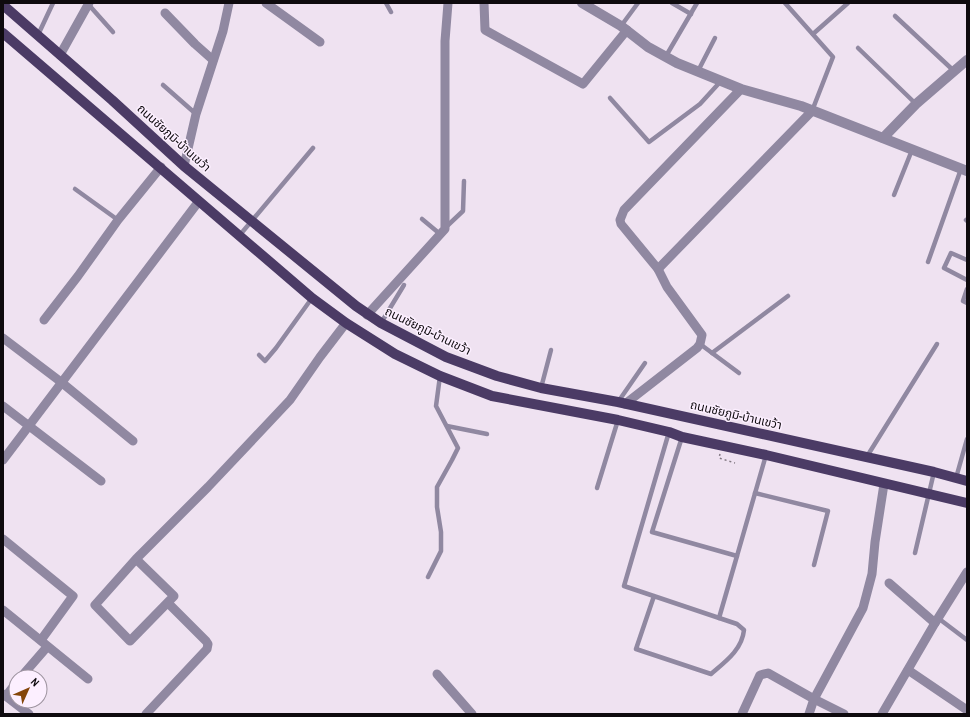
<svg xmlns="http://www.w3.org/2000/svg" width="970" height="717" font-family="'Archivo Narrow','Noto Sans Thai',sans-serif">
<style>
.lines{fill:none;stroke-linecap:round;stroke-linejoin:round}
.path{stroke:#807781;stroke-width:1.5;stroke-dasharray:2 3;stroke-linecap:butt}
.service{stroke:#9088a1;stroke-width:4.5}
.minor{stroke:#9088a1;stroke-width:9}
.tertiary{stroke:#9088a1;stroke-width:10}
.primary{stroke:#4b3b65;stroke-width:10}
.labels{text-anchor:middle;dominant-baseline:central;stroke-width:3;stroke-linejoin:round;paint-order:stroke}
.street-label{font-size:12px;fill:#0e0a0e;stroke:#fcefff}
</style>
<rect width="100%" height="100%" fill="#efe2f1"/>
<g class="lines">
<g class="path">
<path d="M720,410L732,412L730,418"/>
<path d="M720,454L719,458L735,463"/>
</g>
<g class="service">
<path d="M386,3L391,12"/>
<path d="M672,3L691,14"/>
<path d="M785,3L833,57L812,111"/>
<path d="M88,4L113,32"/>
<path d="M895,16L954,71"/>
<path d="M621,26L638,3"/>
<path d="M813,34L848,3"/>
<path d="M38,35L53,3"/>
<path d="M858,48L916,104"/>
<path d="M666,56L697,3"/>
<path d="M698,71L715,38"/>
<path d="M163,85L196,114"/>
<path d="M610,98L649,142L700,104L721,81"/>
<path d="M75,189L118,220"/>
<path d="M894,195L912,150"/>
<path d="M422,219L440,234"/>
<path d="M966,220L967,221"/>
<path d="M446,227L463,211L464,181"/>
<path d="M239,236L313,148"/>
<path d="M967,260L951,253L944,268L967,280"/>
<path d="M928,262L961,169"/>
<path d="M967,289L963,301L967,303"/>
<path d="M381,323L404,285"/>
<path d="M700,344L739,373"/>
<path d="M712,353L788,296"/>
<path d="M259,355L265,361L276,348L312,298"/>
<path d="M541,388L551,350"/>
<path d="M618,402L645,363"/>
<path d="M447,426L487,434"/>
<path d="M682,437L652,532L737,556L766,455"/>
<path d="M866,458L937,344"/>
<path d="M956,478L967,439"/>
<path d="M597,488L618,420"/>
<path d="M755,493L828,511L814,565"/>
<path d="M915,553L934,472"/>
<path d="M428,577L441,551V532L437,507V487L452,460L458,448L436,406L440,376"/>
<path d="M654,596L636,649L711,674C725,662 742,650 744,630L737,624L624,586L669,432"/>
<path d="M719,618L737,556"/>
<path d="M938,618L967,640"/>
</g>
<g class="minor">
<path d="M266,3L320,42"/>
<path d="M484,3L485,30L583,84L627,30"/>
<path d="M165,13L195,44L213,60"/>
<path d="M60,55L89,3"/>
<path d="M184,166L196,114L223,31L229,3"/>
<path d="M658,269L812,111"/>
<path d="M367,315L445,229V41L448,3"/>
<path d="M44,320L78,276L118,220L161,167"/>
<path d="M3,338L61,382L133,441"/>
<path d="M625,404L697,348L700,344L702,335L667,287L658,269L621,224L620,220L624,210L741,89"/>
<path d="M3,406L101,481"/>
<path d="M3,460L199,201"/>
<path d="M3,539L73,596L41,640"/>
<path d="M136,559L174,596L130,641L95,605L136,559L208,487L290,400L320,357L346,323"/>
<path d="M889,583L935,623"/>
<path d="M3,610L88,679"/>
<path d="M908,670L967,710"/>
<path d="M437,674L472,714"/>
<path d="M21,677L47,647"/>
<path d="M3,694L29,714"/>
<path d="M6,696L16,683"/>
<path d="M146,714L207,649L208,644L206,641L168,603"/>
<path d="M742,714L760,675L768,673L814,699L844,714"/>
<path d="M809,714L814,699L863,608L872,574L875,542L884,484"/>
<path d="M882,714L935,623L967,572"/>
</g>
<g class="tertiary">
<path d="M582,3L621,26L648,47L677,63L741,89L801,106L967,171"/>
<path d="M883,138L916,104L967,60"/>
</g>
<g class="primary">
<path d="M3,5L112,100L184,166L356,306L381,323L446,357L497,376L541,388L618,402L934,472L967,481"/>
<path d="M3,33L312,298L346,323L395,354L440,376L492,396L618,420L669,432L682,437L766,455L967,503"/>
</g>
</g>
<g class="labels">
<g class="street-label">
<text transform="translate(174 138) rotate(42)">ถนนชัยภูมิ-บ้านเขว้า</text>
<text transform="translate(428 331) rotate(26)">ถนนชัยภูมิ-บ้านเขว้า</text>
<text transform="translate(736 415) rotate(13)">ถนนชัยภูมิ-บ้านเขว้า</text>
</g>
</g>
<rect width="970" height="717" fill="none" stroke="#0e0a0e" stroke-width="8"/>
<g transform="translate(28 689) rotate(45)"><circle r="19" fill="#fcefff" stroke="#9d939f"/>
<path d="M0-3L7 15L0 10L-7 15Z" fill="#85460a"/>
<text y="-6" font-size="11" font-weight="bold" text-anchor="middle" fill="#0e0a0e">N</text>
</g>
</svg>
